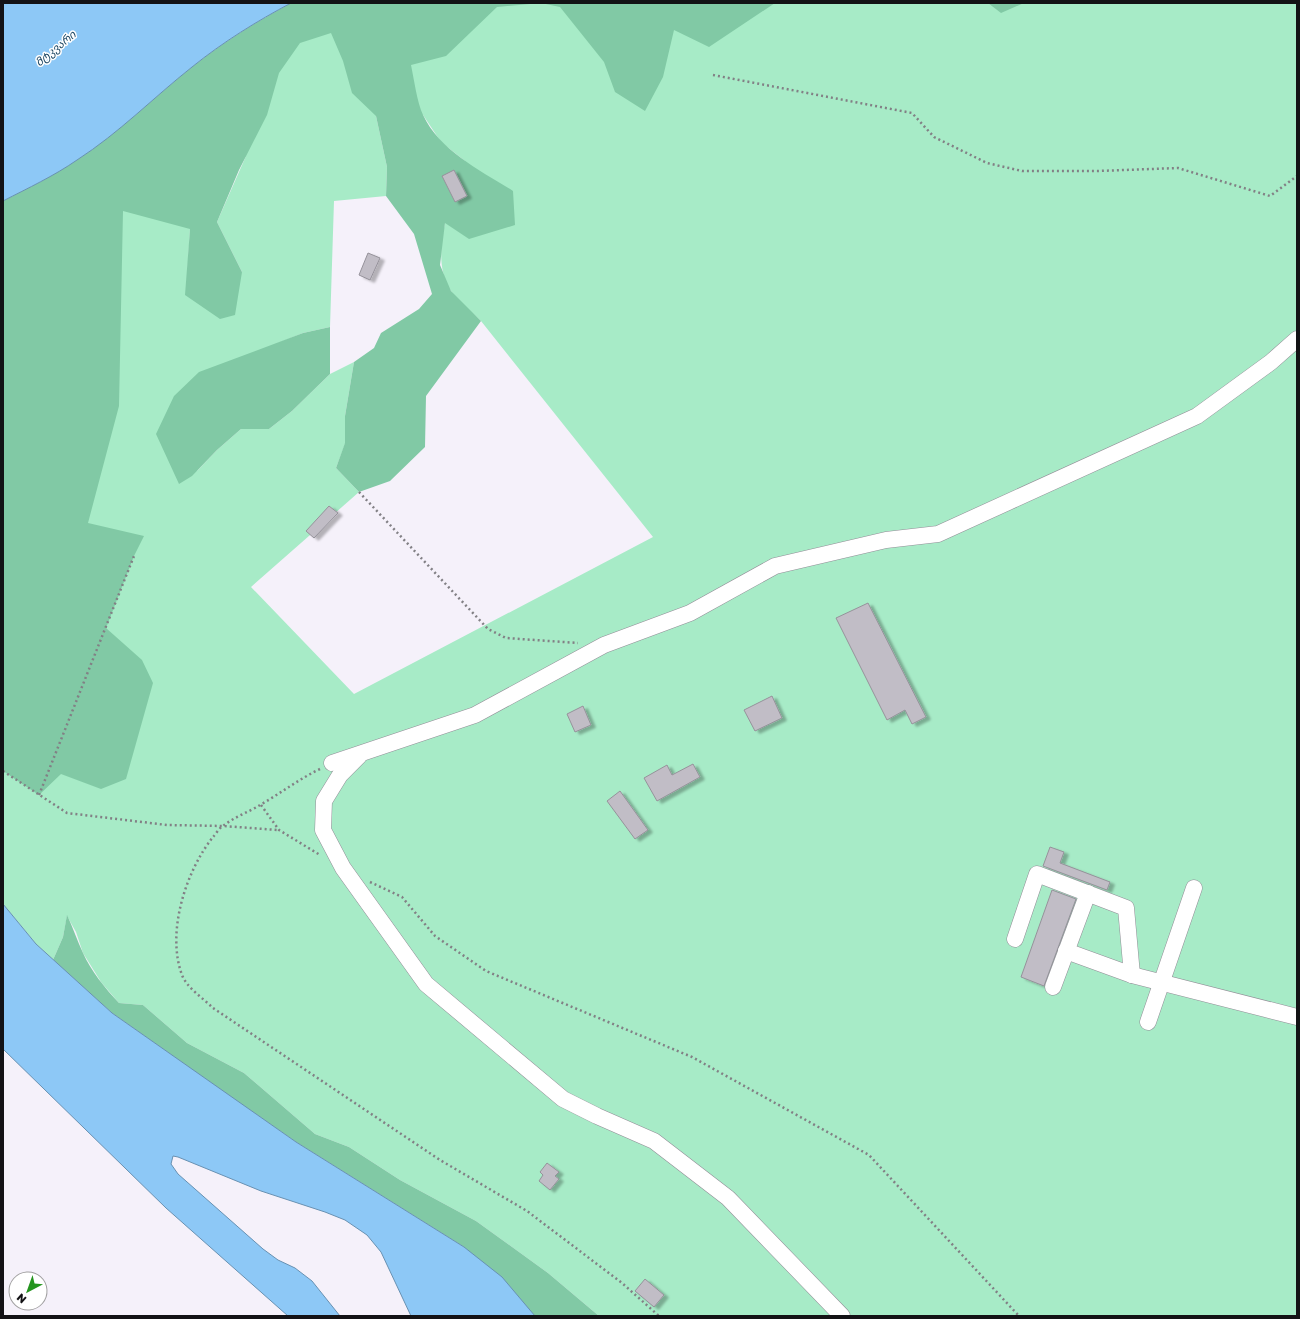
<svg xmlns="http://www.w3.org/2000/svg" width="1300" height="1319" font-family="'Golos Text','Noto Sans Georgian',sans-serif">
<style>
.green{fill:#a7ebc7;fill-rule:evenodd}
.forest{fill:#81c9a5}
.water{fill:#8dc8f6;stroke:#6891b2}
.building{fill:#c1bdc6;stroke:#95929a;filter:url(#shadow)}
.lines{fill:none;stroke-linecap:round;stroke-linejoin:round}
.minor-casing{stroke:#928e97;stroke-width:17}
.path{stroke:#828085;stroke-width:2.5;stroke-dasharray:2 3;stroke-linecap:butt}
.minor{stroke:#fff;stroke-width:16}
.labels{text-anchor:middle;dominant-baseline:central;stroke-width:3;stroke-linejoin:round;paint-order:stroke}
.water-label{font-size:11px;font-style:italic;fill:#103d5b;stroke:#fff}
</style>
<defs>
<filter id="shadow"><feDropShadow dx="4.5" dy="2.5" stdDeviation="1" flood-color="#0004"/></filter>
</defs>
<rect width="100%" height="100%" fill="#f5f1fa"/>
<path class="green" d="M291,3H1297V1316H599L548,1273L476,1221L400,1180L349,1147L315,1134L244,1073L187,1043L143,1005L119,1003L101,982L83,953L76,932L67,916L63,937L53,960L36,944L3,904V201L40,182L111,135L193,66ZM423,115L441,142L465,161C453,197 427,255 451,291C458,302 472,312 481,321L653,537L354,694L251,587L359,492L336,468L345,444V416L354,362L330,374L292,411L269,429H241L217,450L197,471L256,352L303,333L330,327L334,201L386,196L387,167L376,116ZM246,156L217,222L242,272L186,295L190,229Z"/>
<g class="forest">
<path d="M291,3H775L709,47L674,30L663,77L645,111L615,92L604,62L560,7L541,3L497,7L446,56L411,65C414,79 417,102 423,115C440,151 480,170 513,191L515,225L469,239L445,223L440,265L451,291L481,321L426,396L425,447L390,481L359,492L336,468L345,443V416L354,362L374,348L381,333L419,309L432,294L414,234L386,196L387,167L376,116L352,93L343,61L331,33L300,43L279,73L267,115L239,170L217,222L242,272L235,315L220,319L185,295L190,229L123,211L119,406L88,523L144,536L134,556L106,628L142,660L153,683L126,779L101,789L61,774L39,795L3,771V201C28,188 54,176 77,160C119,133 154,97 192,67C223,42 257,21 291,3Z"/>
<path d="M988,3H1024L1001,13Z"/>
<path d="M330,327V374L292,411L269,429H241L217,450L192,476L179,484L156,434L174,396L199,372L303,333Z"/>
<path d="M67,915C73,928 77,940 83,953C91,971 105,988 119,1003L143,1005L187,1043L244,1073L315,1134L349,1147L400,1180L476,1221L548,1273L599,1316H535L464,1247L296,1142L235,1100L112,1013L53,960L63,937Z"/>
</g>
<g class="water">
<path d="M3,3H291C257,21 223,42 192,67C154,97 119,133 77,160C54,176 28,188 3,201Z"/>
<path d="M3,904L36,944L112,1013L296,1142L464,1247L502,1277L535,1316H411L381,1252L367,1235L345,1220L325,1212L261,1191L178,1157L173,1156L171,1164L178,1174L263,1249L278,1260L295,1268L312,1281L340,1316H288L166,1208L3,1049Z"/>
</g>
<g class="building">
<path d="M454,170L467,196L455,202L442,176Z"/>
<path d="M368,253L380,258L370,280L359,275Z"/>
<path d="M329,506L338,513L314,538L306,531Z"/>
<path d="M868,603L926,717L912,724L905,710L887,720L836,618Z"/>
<path d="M772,696L782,718L755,731L744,710Z"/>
<path d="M583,706L591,725L575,732L567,714Z"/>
<path d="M693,764L700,777L657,801L644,778L667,765L672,775Z"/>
<path d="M620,791L648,830L635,839L607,801Z"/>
<path d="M1050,847L1064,852L1060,863L1110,882L1107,890L1043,866Z"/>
<path d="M1052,890L1076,899L1044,986L1021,977Z"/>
<path d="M547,1163L559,1172L555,1176L559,1179L550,1190L539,1181L543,1175L540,1172Z"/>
<path d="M645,1279L664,1295L654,1307L635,1291Z"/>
</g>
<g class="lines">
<defs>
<g id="minor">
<path d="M359,756L340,775L324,801L323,830L343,868L426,984L563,1099L597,1116L654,1141L728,1198L842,1316"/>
<path d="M332,763L475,715L604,645L690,613L775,566L886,540L938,534L1197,416L1271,362L1297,339"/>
<path d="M1015,939L1037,874L1126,908L1132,975"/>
<path d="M1066,951L1132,975L1297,1017"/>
<path d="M1053,987L1088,893"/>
<path d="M1148,1022L1194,888"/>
</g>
</defs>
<use href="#minor" class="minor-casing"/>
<g class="path">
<path d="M713,75L912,113L934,137L987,163L1022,171H1098L1178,168L1270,196L1297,176"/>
<path d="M359,492L488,629L506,638L578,643"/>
<path d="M320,769C299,779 281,793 260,805C249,812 234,817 223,826C219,828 216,834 213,837C186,871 166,932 182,975C187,988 203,998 213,1008L440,1160L527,1211L622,1283L659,1316"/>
<path d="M3,771L67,813L167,825L223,826L278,830"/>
<path d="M39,795L134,556"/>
<path d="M261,805L279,830L320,855"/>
<path d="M370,882L402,897L435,936L486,971L692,1057L869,1155L1019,1316"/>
</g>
<use href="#minor" class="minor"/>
</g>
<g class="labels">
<g class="water-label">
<text transform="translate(55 48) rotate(-40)">მტკვარი</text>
</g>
</g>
<rect width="1300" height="1319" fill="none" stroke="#131215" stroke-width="8"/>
<g transform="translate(28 1291) rotate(221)"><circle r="19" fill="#ffffff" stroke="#a1a0a1"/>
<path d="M0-3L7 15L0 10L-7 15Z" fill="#24941f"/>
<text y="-6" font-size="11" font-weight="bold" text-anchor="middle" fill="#131215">N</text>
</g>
</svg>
